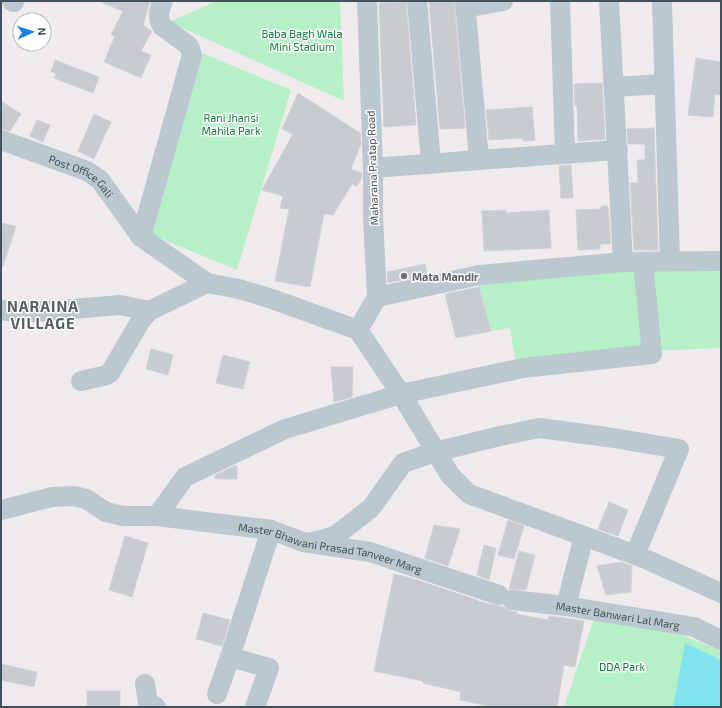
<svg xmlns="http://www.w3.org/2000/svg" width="722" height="708" font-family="'Exo 2',sans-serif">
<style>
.green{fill:#b6f0c6}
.water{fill:#80e4f0}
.building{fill:#c8ccd1;stroke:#cfd3d8}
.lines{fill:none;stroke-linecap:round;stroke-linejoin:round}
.minor{stroke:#bbc8cf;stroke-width:20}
.worship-dot{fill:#6b7280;stroke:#fff;stroke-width:1.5}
.labels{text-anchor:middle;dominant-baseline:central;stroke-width:3;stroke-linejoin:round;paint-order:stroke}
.park-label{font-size:11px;fill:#117e3c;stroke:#fff}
.street-label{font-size:11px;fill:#43525a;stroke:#fff}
.worship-label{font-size:11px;font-weight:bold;fill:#5b616d;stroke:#fff;text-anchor:start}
.district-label{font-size:15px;font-weight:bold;letter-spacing:1px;fill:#585d61;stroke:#fff}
</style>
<rect width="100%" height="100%" fill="#efebec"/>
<g class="green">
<path d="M217,1H340L344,101L169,22Z"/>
<path d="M202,53L291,90L237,270L150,234Z"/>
<path d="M721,263V348L646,351L518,376L510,328L491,331L478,285L625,267Z"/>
<path d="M594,619L685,636L721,651V707H564Z"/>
</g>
<path class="water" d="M685,643L721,660V707H673Z"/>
<g class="building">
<path d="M98,1H150L143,25L152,31L141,51L151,55L141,78L104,62L115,36L111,35L123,11Z"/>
<path d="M406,1L416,125L384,127L379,3Z"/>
<path d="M429,1H454L465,128L440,129Z"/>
<path d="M696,58L721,62V95L715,94L713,117L688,115Z"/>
<path d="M55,60L99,77L93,93L54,78L56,74L51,71Z"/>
<path d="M602,83L605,139L578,141L577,105L575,106L574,84Z"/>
<path d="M298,93L360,133L361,144L351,169L362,173V177L357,186L352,184L333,215L324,214L310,287L275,281L289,209L280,208L283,196L262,190L293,134L282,129Z"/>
<path d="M1,101L21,114L10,131L1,129Z"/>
<path d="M532,107L535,140L523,141V138L489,140L486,110Z"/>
<path d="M94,114L111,122L94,159L78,151Z"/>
<path d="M37,120L50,125L43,142L30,136Z"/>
<path d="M654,128L658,250H634L630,183H638L637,160H645V144H628L627,129Z"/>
<path d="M571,165L573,198H561L559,166Z"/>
<path d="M601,206H608L611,244H600V249L578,250L576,210L601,209Z"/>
<path d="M506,210V213L549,210L551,248L484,251L482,211Z"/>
<path d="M1,223L16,226L3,267L1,266Z"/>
<path d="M425,264L427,274L388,283L387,272Z"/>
<path d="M479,287L491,331L456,338L445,294Z"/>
<path d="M151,349L173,355L168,375L146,369Z"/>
<path d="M223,355L250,362L243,389L216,383Z"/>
<path d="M331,367H353L352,397L334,402Z"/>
<path d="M234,466H237V479H215V475Z"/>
<path d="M609,502L628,510L618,536L598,529Z"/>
<path d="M508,520L524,526L514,559L498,555Z"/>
<path d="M434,525L460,529L448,566L425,558Z"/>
<path d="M125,536L148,543L132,597L109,590Z"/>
<path d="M484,545L496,548L489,580L477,575Z"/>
<path d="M519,551L535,555L526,590L509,589Z"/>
<path d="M621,562L632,566L631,592L606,595L597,566Z"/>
<path d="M394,574L414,579L477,600V601L503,607L510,611L517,612V614L548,620L549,616L584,621L575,667L564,665L557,707H493L460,700L461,692L423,683V681L374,671Z"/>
<path d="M203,613L230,620L222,646L196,639Z"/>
<path d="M1,664L37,672L34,687L1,680Z"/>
<rect x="87" y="691" width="33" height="15"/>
</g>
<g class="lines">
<g class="minor">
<path d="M12,1L14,2"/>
<path d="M417,1L431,163"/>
<path d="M465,1L479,160L618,150"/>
<path d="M560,1L565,153"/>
<path d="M609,1L623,262"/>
<path d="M662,1L670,261"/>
<path d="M465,8L503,1"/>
<path d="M614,87L664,84"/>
<path id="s1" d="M1,140L87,171L100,180L141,237L207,283L239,289L272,299L358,330L401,394L450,475L469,494L641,557L721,593"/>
<path d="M373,168L479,160"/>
<path d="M141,237L192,55L189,46L162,26C157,18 159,9 163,1"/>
<path d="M377,297L479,275L623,262L721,261"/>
<path d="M1,310L24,313L120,305L149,311"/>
<path d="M358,330L377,297L373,217V168L367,1"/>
<path d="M81,381L107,375L110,373L141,320L149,311L207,283"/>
<path id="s2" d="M1,510L52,497L74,496L86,499L106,512L123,516H157L271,530L303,542L370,552L499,595"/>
<path d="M157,516L185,477L285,429L401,394L523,368L652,354L643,262"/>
<path d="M310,543L335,536L371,508L403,463L435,452L500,436L539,428L607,437L679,449L635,555"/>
<path id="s3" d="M512,600L566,606L694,627L721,640"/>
<path d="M566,606L584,536"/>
<path d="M145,684L148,703L156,707"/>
<path d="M217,694L230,657"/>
<path d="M255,707L269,668L230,657L271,530"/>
</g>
</g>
<circle class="worship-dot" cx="404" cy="276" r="4"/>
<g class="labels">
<g class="park-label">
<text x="302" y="33">Baba Bagh Wala<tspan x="302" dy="13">Mini Stadium</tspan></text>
<text x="231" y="117">Rani Jhansi<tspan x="231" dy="13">Mahila Park</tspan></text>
<text x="622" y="666">DDA Park</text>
</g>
<g class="street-label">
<text transform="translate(372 168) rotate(-92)">Maharana Pratap Road</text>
<text stroke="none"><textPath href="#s1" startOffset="89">Post Office Gali</textPath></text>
<text stroke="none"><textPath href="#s2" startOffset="339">Master Bhawani Prasad Tanveer Marg</textPath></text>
<text stroke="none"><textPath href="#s3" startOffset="107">Master Banwari Lal Marg</textPath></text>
</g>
<g class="worship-label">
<text x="412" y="276">Mata Mandir</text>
</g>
<g class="district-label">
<text x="43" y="306">NARAINA<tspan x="43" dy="17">VILLAGE</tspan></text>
</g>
</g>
<rect width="722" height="708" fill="none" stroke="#43525a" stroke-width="4"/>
<g transform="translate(32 32) rotate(87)"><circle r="19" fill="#ffffff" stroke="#b4babd"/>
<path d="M0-3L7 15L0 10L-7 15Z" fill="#0f83e6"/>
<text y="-6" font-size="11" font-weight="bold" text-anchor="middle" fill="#43525a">N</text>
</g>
</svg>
